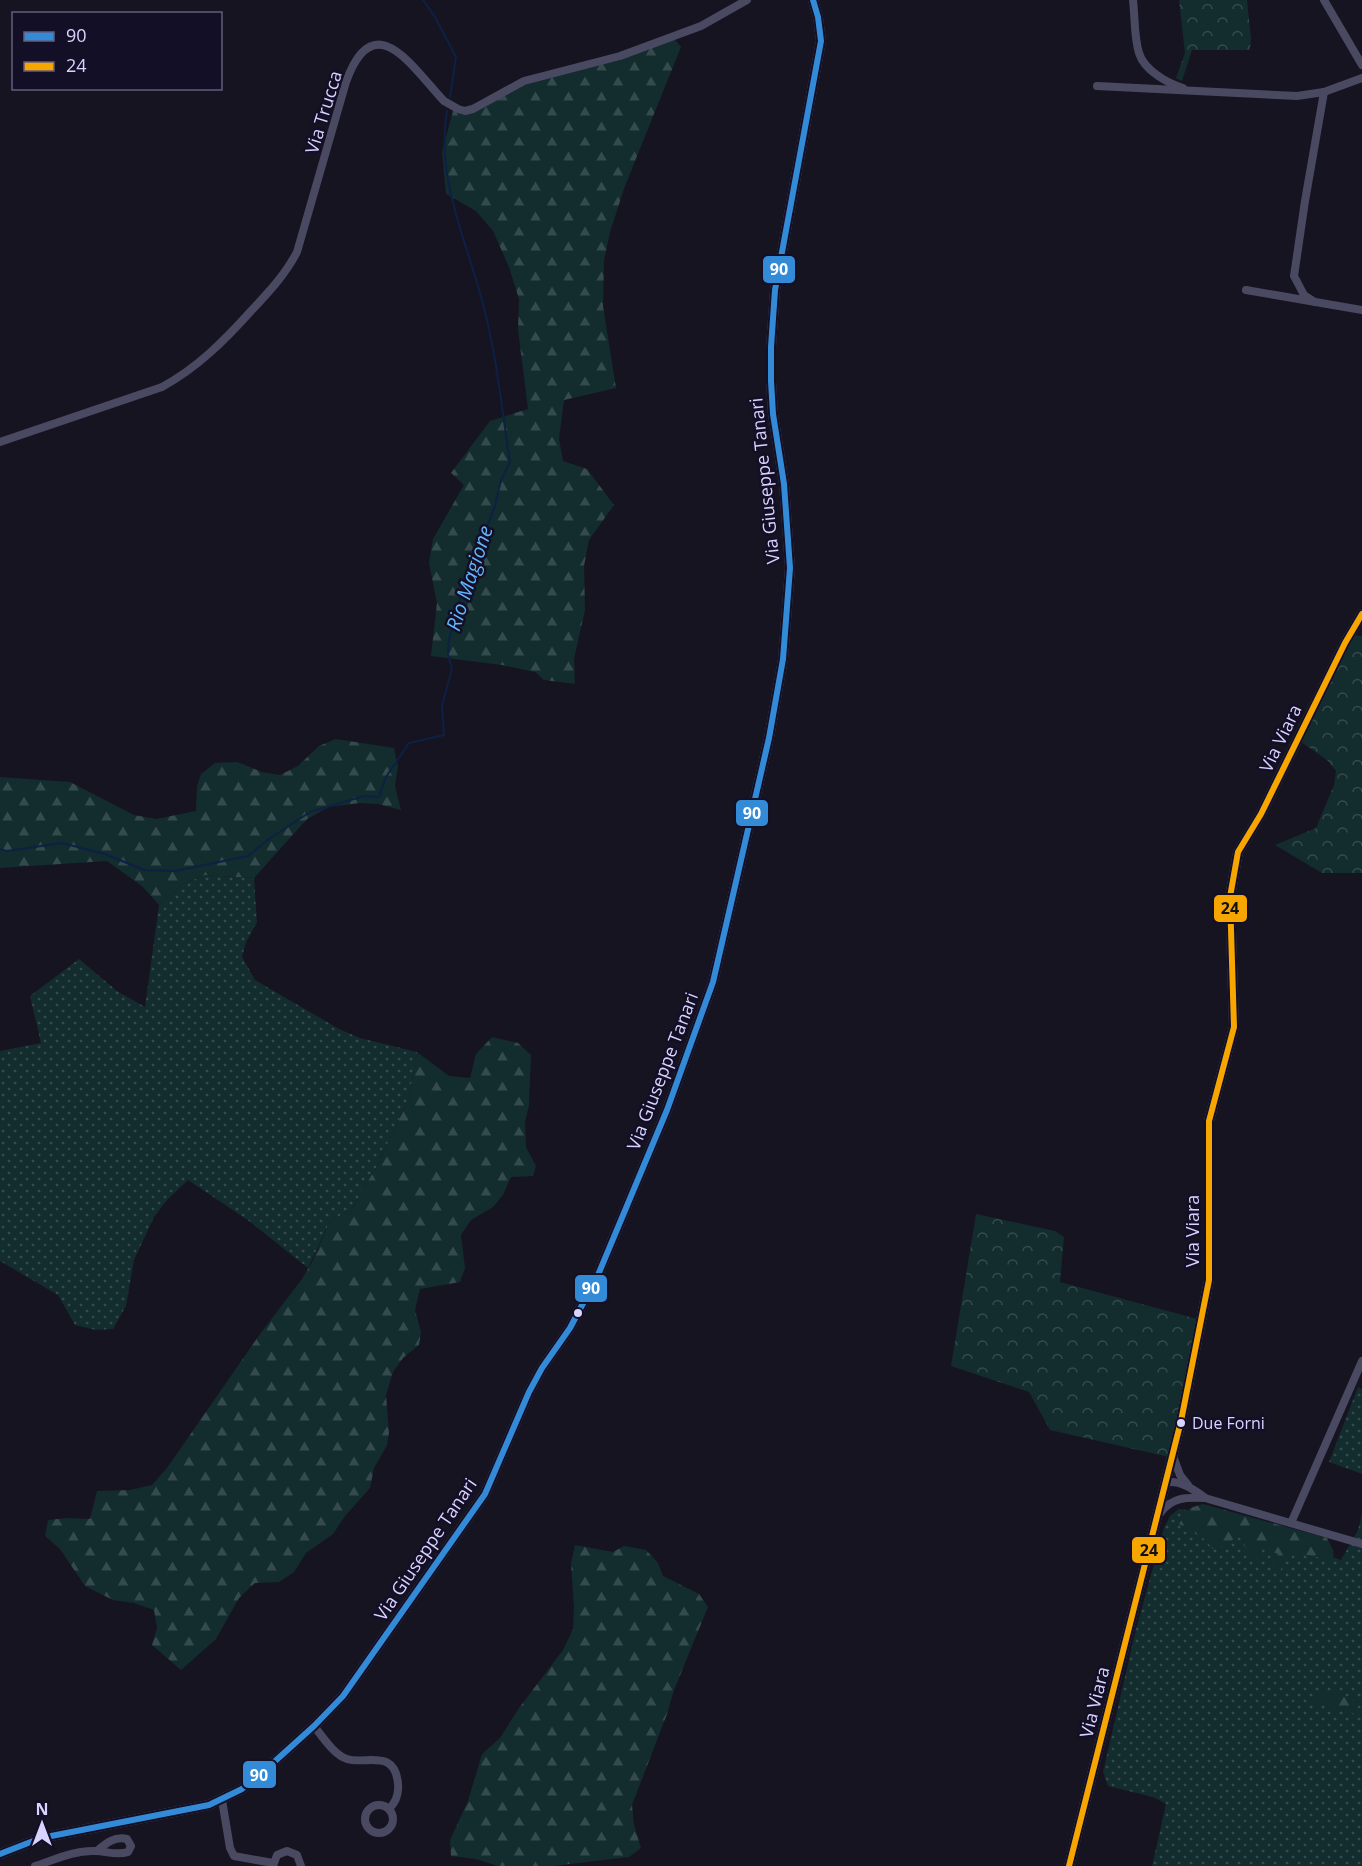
<svg xmlns="http://www.w3.org/2000/svg" width="1362" height="1866" font-family="'Open Sans',sans-serif">
<style>
.grass{fill:url(#grass-dots)}
.forest{fill:url(#forest-firs)}
.park{fill:url(#park-crowns)}
.lines{fill:none;stroke-linecap:round;stroke-linejoin:round}
.stream{stroke:#0d2144;stroke-width:2}
.street{stroke:#4a4962;stroke-width:8}
.secondary{stroke:#575674;stroke-width:10}
.bus-1-casing{stroke:#130f26;stroke-width:10}
.bus-2-casing{stroke:#130f26;stroke-width:10}
.bus-1{stroke:#338bd7;stroke-width:6}
.bus-2{stroke:#f7a600;stroke-width:6}
.bus-dot{fill:#d9d4ff;stroke:#130f26;stroke-width:2}
.labels{text-anchor:middle;dominant-baseline:central;stroke-width:5;stroke-linejoin:round;paint-order:stroke}
.bus-label{font-size:16px;fill:#d9d4ff;stroke:#130f26;text-anchor:start}
.street-label{font-size:18px;fill:#d9d4ff;stroke:#130f26}
.water-label{font-size:20px;font-style:italic;fill:#62b6ff;stroke:#130f26}
.line-badge{stroke:#130f26;stroke-width:2}
.badge-label{font-size:16px;text-anchor:middle;font-weight:bold;fill:#fff}
.pale-badge-label{font-size:16px;text-anchor:middle;font-weight:bold;fill:#111}
</style>
<defs>
<pattern id="grass-dots" width="8" height="8" patternUnits="userSpaceOnUse" patternTransform="scale(1.5)"><rect width="8" height="8" fill="#132c2d"/><path d="M2 2h.1M6 6h.1" fill="none" stroke="#354a4c" stroke-width="1.8" stroke-linecap="round"/></pattern>
<pattern id="forest-firs" width="22" height="20" patternUnits="userSpaceOnUse" patternTransform="scale(1.5)"><rect width="22" height="20" fill="#132c2d"/><path d="M5 1l3.5 6h-7zM16 11l3.5 6h-7z" fill="#354a4c"/></pattern>
<pattern id="park-crowns" width="20" height="18" patternUnits="userSpaceOnUse" patternTransform="scale(1.5)"><rect width="20" height="18" fill="#132c2d"/><path d="M2 6a3 3 0 1 1 6 0M12 15a3 3 0 1 1 6 0" fill="none" stroke="#354a4c"/></pattern>
</defs>
<rect width="100%" height="100%" fill="#161421"/>
<g class="grass">
<path d="M205,875L254,878L257,922L246,942L242,957L255,980L339,1029L360,1038L417,1052L409,1098L377,1166L351,1210L330,1221L308,1268L249,1221L188,1180L167,1200L154,1217L134,1260L126,1306L113,1329L96,1330L75,1325L58,1295L0,1261V1051L41,1043L30,996L79,959L117,991L145,1007L159,905L183,884Z"/>
<path d="M1358,1387L1362,1389V1474L1329,1462Z"/>
<path d="M1179,1509L1201,1512L1341,1560L1358,1530L1362,1514V1866H1152L1166,1804L1153,1797L1108,1786L1103,1772L1136,1629L1164,1528L1170,1516Z"/>
</g>
<g class="forest">
<path d="M672,36L681,47L625,186L610,232L604,261L603,306L616,388L564,400L559,439L563,461L587,469L614,505L589,540L584,566L585,610L574,659L575,684L544,680L535,672L502,665L431,656L437,603L429,563L433,539L464,485L451,473L490,421L528,409L518,330L519,299L509,267L493,231L476,211L446,194L442,152L453,111L476,103L526,76L603,60Z"/>
<path d="M336,739L394,748L398,766L395,786L401,810L378,804L359,803L329,807L307,819L254,878L205,875L183,884L159,905L142,886L107,861L0,868V777L70,782L134,815L156,819L196,811L197,786L201,774L215,763L237,762L262,772L280,775L298,766L319,746Z"/>
<path d="M492,1037L518,1043L531,1055L529,1105L525,1122L526,1147L536,1166L533,1176L511,1177L503,1195L493,1207L471,1220L461,1235L465,1268L460,1282L420,1289L415,1310L421,1332L419,1345L403,1358L393,1372L386,1395L389,1433L387,1445L374,1468L370,1488L345,1516L333,1534L306,1553L294,1572L279,1582L255,1583L239,1598L216,1639L181,1670L152,1645L157,1628L154,1610L134,1603L113,1600L85,1586L60,1549L45,1536L48,1520L67,1518L90,1519L97,1491L130,1490L152,1485L167,1468L260,1334L302,1279L312,1262L330,1221L351,1210L377,1166L409,1098L417,1052L449,1076L470,1078L476,1054Z"/>
<path d="M1203,1504L1327,1538L1333,1550L1334,1561L1290,1551L1278,1575L1273,1565L1278,1554L1263,1548L1260,1560L1250,1555L1240,1536L1214,1550L1204,1539L1179,1524L1190,1508Z"/>
<path d="M575,1545L613,1552L624,1546L646,1550L658,1563L663,1576L699,1594L708,1607L674,1690L667,1714L632,1805L634,1825L641,1848L629,1857L553,1866H498L476,1859L451,1856L450,1840L468,1801L482,1754L500,1738L519,1708L563,1650L573,1629L574,1607L571,1563Z"/>
<path d="M1321,1693C1333,1692 1349,1695 1357,1703L1359,1715L1317,1704L1313,1698Z"/>
</g>
<g class="park">
<path d="M1179,0H1247L1251,38L1250,50H1192L1182,81L1176,78L1185,53Z"/>
<path d="M1344,634L1362,636V873H1322L1275,845L1316,828L1334,785L1336,771L1327,760L1294,737Z"/>
<path d="M976,1214L1055,1231L1064,1237L1060,1282L1205,1321L1169,1457L1050,1430L1029,1392L951,1366Z"/>
</g>
<g class="lines">
<g class="stream">
<path d="M423,0L435,17L456,57L450,97"/>
<path d="M0,849L7,851L62,843L105,854L144,870L175,871L248,856L269,839L310,812L364,796L379,797L386,777L409,743L444,735L442,705L452,669L448,655L449,640L465,579L482,540L495,506L501,480L510,462C502,411 497,358 484,308C468,243 435,180 447,111"/>
</g>
<g class="street">
<path d="M1133,0C1135,17 1134,37 1139,53C1144,70 1167,83 1183,88"/>
<path d="M1324,0L1362,65"/>
<path d="M1097,86L1297,96L1324,92L1362,78"/>
<path d="M1246,290L1362,310"/>
<path d="M1315,302L1304,295L1294,276L1305,201L1324,92"/>
<path d="M0,442L162,387C197,368 224,341 251,311C268,293 285,275 297,252L346,82C374,4 412,67 444,101L458,109L465,111L473,109L524,81L620,56L701,26L747,0"/>
<path d="M1173,1456L1180,1475L1188,1485"/>
<path d="M1165,1483C1179,1479 1193,1489 1204,1497"/>
<path d="M1160,1513C1172,1497 1187,1497 1205,1498L1362,1544"/>
<path d="M1291,1523L1362,1361"/>
<path d="M314,1726C322,1736 334,1755 347,1759C366,1765 395,1748 398,1784C399,1794 396,1802 389,1809"/>
<path d="M222,1800L230,1848L234,1856L273,1863"/>
<circle cx="379" cy="1819" r="14"/>
<path d="M35,1866C54,1860 74,1850 95,1851C107,1851 116,1856 128,1852L131,1846L127,1839C115,1836 106,1843 97,1851"/>
<path d="M273,1866L277,1855L287,1851L297,1855L301,1866"/>
</g>
<g class="secondary">
<path d="M0,1854L41,1838L209,1805L242,1789L263,1772L314,1726L343,1696L485,1494L529,1392L542,1368L570,1328L598,1275L667,1110L713,982L769,738L783,659L790,568L784,484L773,414L771,381V347L775,290L821,41L818,17L813,0"/>
<path d="M1069,1866L1181,1421L1209,1280V1121L1234,1027L1230,897L1238,852L1261,814L1345,643L1362,614"/>
</g>
<defs>
<path id="bus-1" d="M0,1854L41,1838L209,1805L242,1789L263,1772L314,1726L343,1696L485,1494L529,1392L542,1368L570,1328L598,1275L667,1110L713,982L769,738L783,659L790,568L784,484L773,414L771,381V347L775,290L821,41L818,17L813,0"/>
<path id="bus-2" d="M1069,1866L1181,1421L1209,1280V1121L1234,1027L1230,897L1238,852L1261,814L1345,643L1362,614"/>
</defs>
<use href="#bus-1" class="bus-1-casing"/>
<use href="#bus-2" class="bus-2-casing"/>
<use href="#bus-1" class="bus-1"/>
<use href="#bus-2" class="bus-2"/>
</g>
<g class="bus-dot">
<circle cx="578" cy="1313" r="5"/>
<circle cx="1181" cy="1423" r="5"/>
</g>
<g class="labels">
<g class="bus-label">
<text x="1192" y="1423">Due Forni</text>
</g>
<g class="street-label">
<text transform="translate(323 112) rotate(-73)">Via Trucca</text>
<text transform="translate(764 481) rotate(-96)">Via Giuseppe Tanari</text>
<text transform="translate(1280 738) rotate(-64)">Via Viara</text>
<text transform="translate(662 1071) rotate(-69)">Via Giuseppe Tanari</text>
<text transform="translate(1192 1231) rotate(-90)">Via Viara</text>
<text transform="translate(425 1549) rotate(-56)">Via Giuseppe Tanari</text>
<text transform="translate(1094 1702) rotate(-76)">Via Viara</text>
</g>
<g class="water-label">
<text transform="translate(469 578) rotate(-72)">Rio Magione</text>
</g>
</g>
<g class="line-badge">
<rect x="762" y="255" width="34" height="29" rx="6" fill="#338bd7"/>
<rect x="735" y="799" width="34" height="28" rx="6" fill="#338bd7"/>
<rect x="1213" y="894" width="35" height="29" rx="6" fill="#f7a600"/>
<rect x="574" y="1274" width="34" height="29" rx="6" fill="#338bd7"/>
<rect x="1131" y="1536" width="35" height="28" rx="6" fill="#f7a600"/>
<rect x="242" y="1760" width="35" height="29" rx="6" fill="#338bd7"/>
</g>
<g class="badge-label">
<text x="779" y="275">90</text>
<text x="752" y="819">90</text>
<text x="591" y="1294">90</text>
<text x="259" y="1781">90</text>
</g>
<g class="pale-badge-label">
<text x="1230" y="914">24</text>
<text x="1149" y="1556">24</text>
</g>
<rect x="12" y="12" width="210" height="78" fill="#130f26" stroke="#625e7d" stroke-width="1.5"/>
<rect x="24" y="32" width="30" height="9" fill="#338bd7" stroke="#625e7d" stroke-width="1.5"/>
<text x="66" y="42" font-size="18" fill="#d9d4ff">90</text>
<rect x="24" y="62" width="30" height="9" fill="#f7a600" stroke="#625e7d" stroke-width="1.5"/>
<text x="66" y="72" font-size="18" fill="#d9d4ff">24</text>
<g transform="translate(42 1824)" stroke="#130f26" stroke-width="4.5" paint-order="stroke">
<path d="M0-4.5L10 22L0 15L-10 22Z" fill="#d9d4ff"/>
<text y="-9" font-size="16" font-weight="bold" text-anchor="middle" fill="#d9d4ff">N</text>
</g>
</svg>
